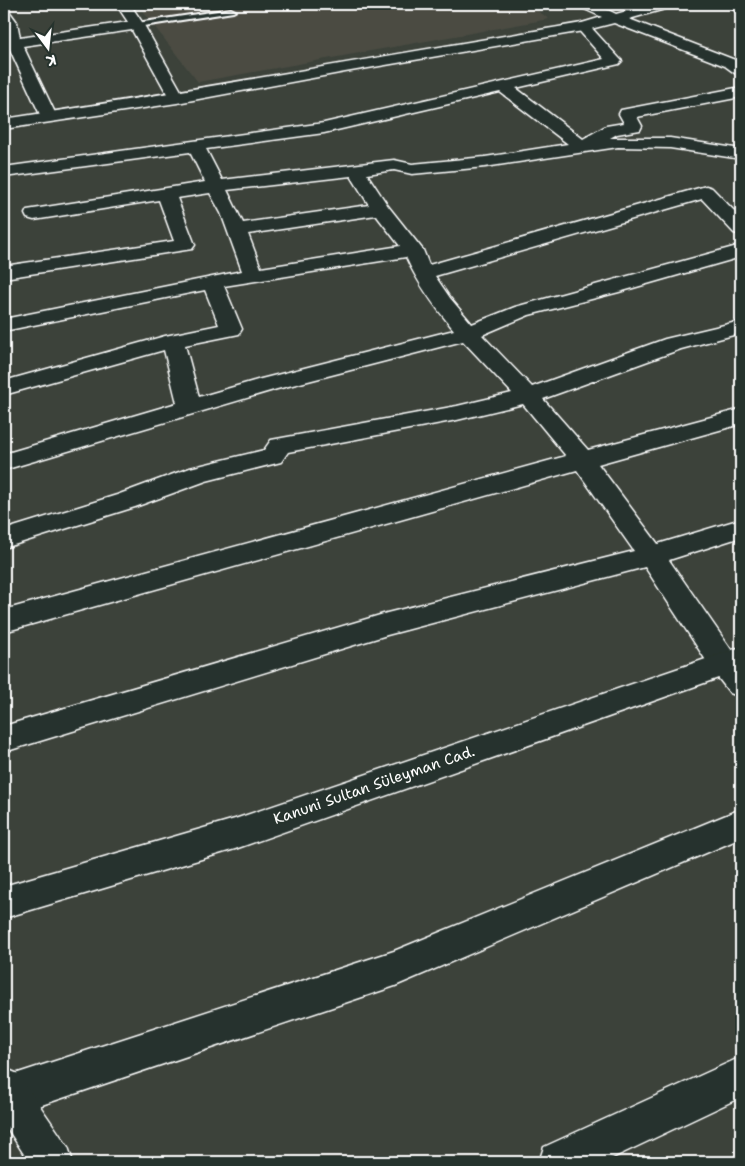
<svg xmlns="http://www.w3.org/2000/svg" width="745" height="1166" font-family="'Shantell Sans',sans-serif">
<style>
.built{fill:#4b4c43}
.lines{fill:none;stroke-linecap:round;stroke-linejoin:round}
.lane-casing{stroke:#fff;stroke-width:4}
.street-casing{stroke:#fff;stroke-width:3}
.secondary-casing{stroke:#fff;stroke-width:3}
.lane{fill:#26332d;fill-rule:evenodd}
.street{fill:#26332d;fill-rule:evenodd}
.secondary{fill:#26332d;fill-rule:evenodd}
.labels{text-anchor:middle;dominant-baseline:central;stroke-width:4;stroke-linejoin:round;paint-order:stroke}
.street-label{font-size:15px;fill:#fff;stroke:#26332d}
</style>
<rect width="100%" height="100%" fill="#3c423a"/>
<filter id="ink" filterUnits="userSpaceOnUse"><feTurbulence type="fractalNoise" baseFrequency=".02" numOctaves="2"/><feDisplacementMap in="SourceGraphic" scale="10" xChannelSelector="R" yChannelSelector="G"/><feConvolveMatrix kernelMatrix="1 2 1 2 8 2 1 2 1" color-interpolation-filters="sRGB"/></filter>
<g filter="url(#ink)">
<path class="built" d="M137,4H528L549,19L198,82Z"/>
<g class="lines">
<defs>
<path id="lane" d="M231,9L235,11L233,12L137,27L133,25L137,23Z"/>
<g id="street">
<path d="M116,4H130L144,25L185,98L183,101H171L132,30L23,46L57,117L55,121H43L7,43L4,10L9,11L17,22L20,38L128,22Z"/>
<path d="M729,4H741V13L736,12Z"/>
<path d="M583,23L588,24L619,58L622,61L619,64L516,88L583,139L606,126L624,123L619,114L621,110L741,87V97L637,117L642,126L640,130L617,134L610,138H670L741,149V159L670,148L618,147L485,167L412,174L394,170L367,174L388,206L423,250L429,265L706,186L712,188L741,218V235L734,233L702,199L435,276L450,298L472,324L515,307L741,245V257L619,292L529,315L482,335L532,387L665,339L741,321V333L681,349L543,399L588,450L741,409V424L598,464L658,544L741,519V537L669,560L741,664V697L730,693L713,671L645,567L387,635L4,752V726L387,613L634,551L577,470L4,632V610L566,456L523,404L457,420L288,452L281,462L206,481L135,507L4,548V530L117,495L190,468L264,450L271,440L457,406L512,393L463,341L277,389L4,470V454L177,403L164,350L4,395V381L165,336L219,325L205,290L4,331V319L242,271L221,213L210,193L177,198L195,245L192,249L4,278V266L174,241L159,200L34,220L27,218L25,214L27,210L205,182L190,152L4,177V167L324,123L604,59L576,27L578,24ZM500,92L568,144L485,157L412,164L394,160L222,180L206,149L324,133ZM351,176L369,205L243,223L227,190ZM376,215L400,246L261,268L248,234ZM406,257C418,284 435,307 454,330L261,379L199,397L185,345L239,334L242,329L224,286Z"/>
<path d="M741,809V838L395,986L9,1116L4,1114V1078L9,1076L394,951Z"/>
<path d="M741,1057V1097L604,1162H539L544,1147Z"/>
</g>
<g id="secondary">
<path d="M578,4H596L616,14L652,4H674L672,7L629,19L735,60L741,64V76L736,74L725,66L614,23L583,31L345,72L177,103L4,129V119C197,90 389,55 582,23L602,17L580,7Z"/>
<path d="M741,647V670L235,849L4,918V886L235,819Z"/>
<path d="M4,1068L18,1074L68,1147L73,1162H29L4,1123Z"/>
</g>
</defs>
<use href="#lane" class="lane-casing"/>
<use href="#street" class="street-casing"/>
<use href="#secondary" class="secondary-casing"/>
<use href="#lane" class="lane"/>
<use href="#street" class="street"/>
<use href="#secondary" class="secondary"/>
</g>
</g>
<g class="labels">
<g class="street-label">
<text transform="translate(374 785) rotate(-19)">Kanuni Sultan Süleyman Cad.</text>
</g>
</g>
<rect width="745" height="1166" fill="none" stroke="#26332d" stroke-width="20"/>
<rect x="10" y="10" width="725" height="1146" fill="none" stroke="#fff" stroke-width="2" filter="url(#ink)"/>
<g transform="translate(48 48) rotate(165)" stroke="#26332d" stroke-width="4" paint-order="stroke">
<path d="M0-4L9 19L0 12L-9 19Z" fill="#ffffff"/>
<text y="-8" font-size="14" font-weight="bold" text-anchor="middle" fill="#ffffff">K</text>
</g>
</svg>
